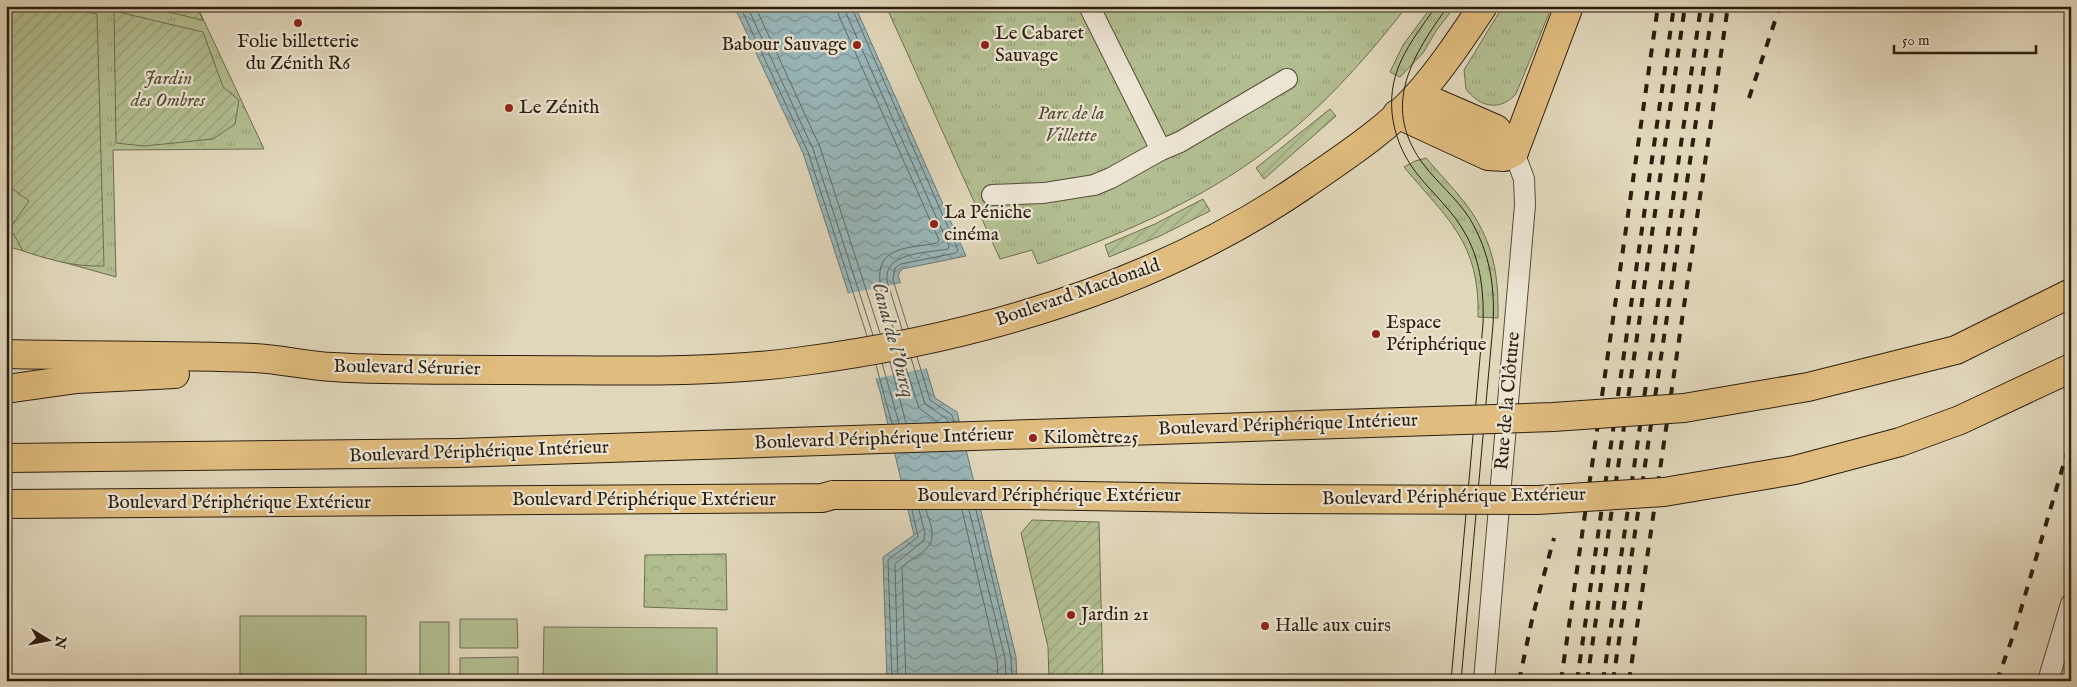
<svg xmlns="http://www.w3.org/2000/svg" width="2077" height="687" font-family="'IM FELL English',serif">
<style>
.grass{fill:url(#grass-tufts);stroke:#6e6e50}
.forest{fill:url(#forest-crowns);stroke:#6e6e50}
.garden{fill:url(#garden-furrows);stroke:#6e6e50}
.pitch{fill:#b2be91;stroke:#6e6e50}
.water{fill:url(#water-waves);stroke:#6c7a75}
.pier{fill:#e1d7bb}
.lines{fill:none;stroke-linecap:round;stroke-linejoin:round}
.shore{stroke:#626a64;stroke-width:1}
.minor-casing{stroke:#584c39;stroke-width:22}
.primary-casing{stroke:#2b1e0e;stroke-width:30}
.trunk-casing{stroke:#2b1e0e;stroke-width:30}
.minor{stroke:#ece5d3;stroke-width:20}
.primary{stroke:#e0bc7e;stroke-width:28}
.trunk{stroke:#e0bc7e;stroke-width:28}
.tram{stroke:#2b1e0e;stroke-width:1}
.rail{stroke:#2b1e0e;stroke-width:4;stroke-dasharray:9 9;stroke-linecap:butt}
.trunk-bridge-casing{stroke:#2b1e0e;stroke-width:30;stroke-linecap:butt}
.trunk-bridge{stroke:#e0bc7e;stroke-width:28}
.poi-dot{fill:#8f2418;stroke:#ece5d3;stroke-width:2}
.labels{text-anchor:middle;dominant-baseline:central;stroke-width:4.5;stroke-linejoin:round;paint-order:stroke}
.poi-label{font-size:19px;fill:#2b1e0e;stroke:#ece5d3;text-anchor:start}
.park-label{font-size:19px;font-style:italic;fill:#544e35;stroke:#ece5d3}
.street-label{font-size:19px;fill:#2b1e0e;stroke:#ece5d3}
.water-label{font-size:20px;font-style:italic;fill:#4c4c42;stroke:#ece5d3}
</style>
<defs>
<pattern id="grass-tufts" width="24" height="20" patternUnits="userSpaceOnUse" patternTransform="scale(1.25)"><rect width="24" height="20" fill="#b2be91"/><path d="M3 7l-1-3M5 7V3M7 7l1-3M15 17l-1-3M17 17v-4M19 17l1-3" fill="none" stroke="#99a37c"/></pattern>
<pattern id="forest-crowns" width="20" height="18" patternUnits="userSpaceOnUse" patternTransform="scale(1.25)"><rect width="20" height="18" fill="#b2be91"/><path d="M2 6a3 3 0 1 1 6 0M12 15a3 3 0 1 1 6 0" fill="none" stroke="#99a37c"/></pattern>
<pattern id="garden-furrows" width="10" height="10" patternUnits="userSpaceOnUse" patternTransform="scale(1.25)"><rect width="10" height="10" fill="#b2be91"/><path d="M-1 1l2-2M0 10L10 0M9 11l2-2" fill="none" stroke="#99a37c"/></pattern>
<pattern id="water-waves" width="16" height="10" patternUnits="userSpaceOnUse" patternTransform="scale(1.25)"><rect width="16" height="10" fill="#98b7ba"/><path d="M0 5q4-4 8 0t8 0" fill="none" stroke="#7c9496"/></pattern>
</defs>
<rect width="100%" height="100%" fill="#e1d7bb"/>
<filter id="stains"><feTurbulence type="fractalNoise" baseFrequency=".004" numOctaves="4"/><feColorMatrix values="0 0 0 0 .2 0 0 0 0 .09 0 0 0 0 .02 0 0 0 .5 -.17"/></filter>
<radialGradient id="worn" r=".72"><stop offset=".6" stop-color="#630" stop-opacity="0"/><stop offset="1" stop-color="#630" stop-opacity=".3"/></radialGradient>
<g class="grass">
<path d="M6,6H197L264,149L113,150L116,277L6,246Z"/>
<path d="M886,6H1407C1363,63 1314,117 1255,159C1189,206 1115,237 1038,264L1032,250L1000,259Z"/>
<path d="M1432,6H1455L1436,31L1423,53L1400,77L1390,72L1403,45Z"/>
<path d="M1503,6H1552L1516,94C1499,112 1480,107 1466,89L1464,70Z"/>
<path d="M1426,158C1436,170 1447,181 1457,193C1491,233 1499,267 1498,318L1478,317C1480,242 1448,220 1404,167L1415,161Z"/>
</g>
<path class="forest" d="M726,554L727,610L644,607L645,555Z"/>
<g class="garden">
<path d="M10,6H55L97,14L104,266C75,267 50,260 23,251L10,228L29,201L6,184V16Z"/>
<path d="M143,6H196L203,20H202Z"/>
<path d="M114,11L203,32L223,87L239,100L235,124L213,139L144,146L116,143Z"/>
<path d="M1330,109L1336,116L1264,179L1256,168Z"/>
<path d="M1203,199L1210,211L1160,236L1109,257L1105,245L1155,224Z"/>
<path d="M1032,520L1099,522L1103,681H1049L1048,647L1021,533Z"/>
</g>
<g class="pitch">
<rect x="240" y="616" width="126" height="65"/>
<path d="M460,619H517L518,648H460Z"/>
<rect x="420" y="622" width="29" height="58"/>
<path d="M544,627L717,628V681H543Z"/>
<path d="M518,657V681H460V658Z"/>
</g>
<path class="water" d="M734,6H855L966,256L902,269L898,275L935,398L957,412L1016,657L1017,681H887L883,557L914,535L880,391L803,153Z"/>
<path class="pier" d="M902,283L928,368L873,379L845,294Z"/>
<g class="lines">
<g class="shore">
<path d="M740,6L808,152L867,336"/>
<path d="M747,6L813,149L873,335"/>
<path d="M755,6L820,147L880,333"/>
<path d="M837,6L839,16L939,240L937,243C923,246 907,246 894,252C865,265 888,309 894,330"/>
<path d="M845,6L846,13L949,246L948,249C927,253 883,252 887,281L902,329"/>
<path d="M851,6L958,250L956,253L901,264L895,268L893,280L908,328"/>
<path d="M917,357L930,400L952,415L954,422"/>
<path d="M911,358L925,404L947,419L948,422"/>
<path d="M903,359L919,408L938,422"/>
<path d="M890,362L906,423"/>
<path d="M882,363L899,423"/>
<path d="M876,365L892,424"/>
<path d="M962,510L997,659L998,681"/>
<path d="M969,510L1005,658L1006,681"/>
<path d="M976,510L1011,657L1012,681"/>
<path d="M892,681L888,560L918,537L912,510"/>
<path d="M898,681L895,564L924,540L925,533L919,510"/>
<path d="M906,681L902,567C912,557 934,551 932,533C932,525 928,518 926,510"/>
</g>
<defs>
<g id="minor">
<path d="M1089,6L1161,150"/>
<path d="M992,195L1044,193L1094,185L1111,178L1161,150L1180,142L1287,79"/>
<path d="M1484,681L1525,205L1524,179L1514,152"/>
<path d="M2048,681L2071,604"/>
</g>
<g id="primary">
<path d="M1418,95L1496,129L1514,152"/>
<path d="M1397,114L1488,156L1504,157L1514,152L1569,6"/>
<path d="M6,354C89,356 171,355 254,358C280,359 307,366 333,367C394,371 456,369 517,370C608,370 705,374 796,362C973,339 1155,287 1304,185C1343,158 1385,131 1417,96C1441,69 1463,36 1483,6"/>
<path d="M6,389L77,379L175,374"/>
</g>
<g id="trunk">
<path d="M6,458L458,453L822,441"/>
<path d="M6,504L822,498L833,495"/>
</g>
</defs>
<use href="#minor" class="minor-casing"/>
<use href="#primary" class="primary-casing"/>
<use href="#trunk" class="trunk-casing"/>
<use href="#minor" class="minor"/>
<use href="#primary" class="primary"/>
<use href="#trunk" class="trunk"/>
<g class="tram">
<path d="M1436,6C1424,24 1410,41 1401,61C1383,99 1392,143 1418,175C1434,195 1454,212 1466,235C1481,262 1484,293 1483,324L1451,681"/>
<path d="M1448,6C1413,55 1381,104 1421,161C1436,182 1456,197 1470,219C1490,253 1495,286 1493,325L1461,681"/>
</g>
<g class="rail">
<path d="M1749,98L1780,6"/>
<path d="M1519,681L1533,615L1554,538"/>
<path d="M1561,681L1658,6"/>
<path d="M1577,681L1674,6"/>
<path d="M1587,681L1685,6"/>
<path d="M1603,681L1701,6"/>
<path d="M1613,681L1713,6"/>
<path d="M1629,681L1728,6"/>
<path d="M1997,681L2014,633L2071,439"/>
</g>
<defs>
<g id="trunk-bridge">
<path d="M822,441L1553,417L1684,408L1808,387L1956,350L2071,293"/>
<path d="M833,495H1022L1267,499L1538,500L1664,492L1795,470L1900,442L1960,420L2071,368"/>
</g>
</defs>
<use href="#trunk-bridge" class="trunk-bridge-casing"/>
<use href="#trunk-bridge" class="trunk-bridge"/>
</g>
<g class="poi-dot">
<circle cx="298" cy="23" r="5"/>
<circle cx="857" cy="45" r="5"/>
<circle cx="985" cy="45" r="5"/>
<circle cx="509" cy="108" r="5"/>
<circle cx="934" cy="224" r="5"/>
<circle cx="1376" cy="334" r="5"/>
<circle cx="1033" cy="438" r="5"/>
<circle cx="1071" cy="615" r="5"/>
<circle cx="1265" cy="626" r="5"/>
</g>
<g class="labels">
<g class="poi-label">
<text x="995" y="34">Le Cabaret<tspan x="995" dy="22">Sauvage</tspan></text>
<text x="298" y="42" text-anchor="middle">Folie billetterie<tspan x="298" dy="22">du Zénith R6</tspan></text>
<text x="847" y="45" text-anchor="end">Babour Sauvage</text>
<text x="519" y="108">Le Zénith</text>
<text x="944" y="213">La Péniche<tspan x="944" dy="22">cinéma</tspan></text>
<text x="1386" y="323">Espace<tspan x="1386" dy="22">Périphérique</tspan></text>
<text x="1043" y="438">Kilomètre25</text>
<text x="1081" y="615">Jardin 21</text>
<text x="1275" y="626">Halle aux cuirs</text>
</g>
<g class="park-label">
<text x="168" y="79">Jardin<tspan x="168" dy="22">des Ombres</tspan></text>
<text x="1071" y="114">Parc de la<tspan x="1071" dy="22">Villette</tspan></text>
</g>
<g class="street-label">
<text transform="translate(1078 293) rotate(-19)">Boulevard Macdonald</text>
<text transform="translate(407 368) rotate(1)">Boulevard Sérurier</text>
<text transform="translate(1508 401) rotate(-85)">Rue de la Clôture</text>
<text transform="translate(1288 425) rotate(-2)">Boulevard Périphérique Intérieur</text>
<text transform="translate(884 439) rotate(-2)">Boulevard Périphérique Intérieur</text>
<text transform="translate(479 452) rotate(-2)">Boulevard Périphérique Intérieur</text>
<text x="1049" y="496">Boulevard Périphérique Extérieur</text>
<text transform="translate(1454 497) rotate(-1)">Boulevard Périphérique Extérieur</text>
<text x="644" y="500">Boulevard Périphérique Extérieur</text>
<text x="239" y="503">Boulevard Périphérique Extérieur</text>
</g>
<g class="water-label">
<text transform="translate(893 340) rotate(75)">Canal de l'Ourcq</text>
</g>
</g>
<rect width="2077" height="687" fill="none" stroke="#e1d7bb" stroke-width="25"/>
<rect x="8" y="8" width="2062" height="672" fill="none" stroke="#2b1e0e" stroke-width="2.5"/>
<rect x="12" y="12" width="2052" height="662" fill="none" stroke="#2b1e0e"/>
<g transform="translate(48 640) rotate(100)" stroke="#ece5d3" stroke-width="4" paint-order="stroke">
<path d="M0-4L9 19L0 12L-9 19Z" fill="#2b1e0e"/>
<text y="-8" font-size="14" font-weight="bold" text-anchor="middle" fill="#2b1e0e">N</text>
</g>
<path d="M1894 45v8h142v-8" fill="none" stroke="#2b1e0e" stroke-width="2.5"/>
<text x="1902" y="45" font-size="15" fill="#2b1e0e" stroke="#ece5d3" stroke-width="4" paint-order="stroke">50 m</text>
<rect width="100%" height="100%" filter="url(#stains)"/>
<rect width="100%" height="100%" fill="url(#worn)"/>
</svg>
